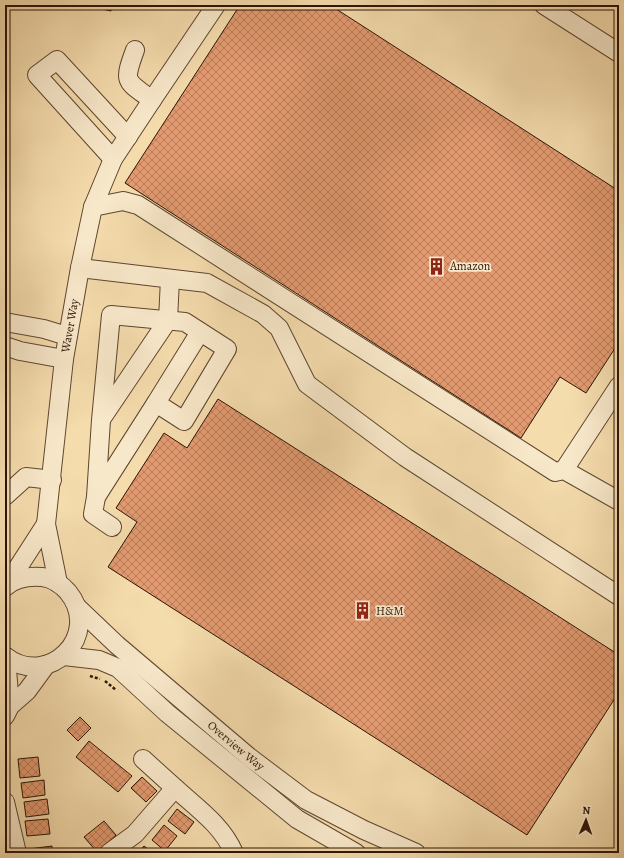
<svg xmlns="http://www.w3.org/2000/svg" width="624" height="858" font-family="Alegreya,serif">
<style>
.building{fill:url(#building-cross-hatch);stroke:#2c1406}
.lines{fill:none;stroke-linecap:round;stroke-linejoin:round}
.minor-casing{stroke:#5e4630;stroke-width:20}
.path{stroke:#2c1406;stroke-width:2.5;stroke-dasharray:3 2;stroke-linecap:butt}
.minor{stroke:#f8e8ca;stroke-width:18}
.labels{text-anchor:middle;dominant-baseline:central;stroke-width:3.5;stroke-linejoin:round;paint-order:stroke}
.poi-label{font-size:12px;fill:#2c1406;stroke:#f8e8ca;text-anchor:start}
.street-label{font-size:12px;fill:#2c1406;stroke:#f8e8ca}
</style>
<defs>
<pattern id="building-cross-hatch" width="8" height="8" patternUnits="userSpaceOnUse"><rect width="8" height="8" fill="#e39a70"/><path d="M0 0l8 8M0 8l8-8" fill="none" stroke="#b87c5a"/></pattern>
</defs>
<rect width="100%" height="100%" fill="#f5dcad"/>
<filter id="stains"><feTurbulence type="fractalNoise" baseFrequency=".005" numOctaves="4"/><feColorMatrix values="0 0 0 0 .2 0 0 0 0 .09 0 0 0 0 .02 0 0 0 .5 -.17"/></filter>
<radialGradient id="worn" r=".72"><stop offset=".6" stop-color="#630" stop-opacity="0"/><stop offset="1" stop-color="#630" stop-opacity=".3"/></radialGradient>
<g class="building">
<path d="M84,5H112L111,11Z"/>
<path d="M240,5H330L619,191V342L586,393L560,377L521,438L125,183Z"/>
<path d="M218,399L619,655V692L527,835L108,567L137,522L116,508L164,433L187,448Z"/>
<path d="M80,717L91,728L78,741L67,730Z"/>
<path d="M89,741L132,776L118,792L76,757Z"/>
<path d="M38,757L40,776L20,778L18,759Z"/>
<path d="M142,777L157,791L146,802L131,788Z"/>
<path d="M44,780L45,795L23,798L21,783Z"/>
<path d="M47,799L49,814L26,817L24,802Z"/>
<path d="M177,809L194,822L185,834L168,821Z"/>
<path d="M48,819L50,834L27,836L25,821Z"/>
<path d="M104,821L116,835L97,852L84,837Z"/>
<path d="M164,825L177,836L165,851L152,840Z"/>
<path d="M52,846V853H29V849Z"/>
<path d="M144,846L153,853H138Z"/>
</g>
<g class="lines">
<defs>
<g id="minor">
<path d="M544,5L619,53"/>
<path d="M152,100L216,5"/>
<path d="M113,159L37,75L57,60L128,137"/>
<path d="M93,207L123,201L138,205L555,472L564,470L619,501"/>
<path d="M80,268L207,283L263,314L279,328L307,384L405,457L619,596"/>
<path d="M111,315L185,322L227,349L184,421L156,403L96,497L101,420Z"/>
<path d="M5,322L44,329L67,336"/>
<path d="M5,346L20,351L64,359"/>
<path d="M156,403L200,332"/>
<path d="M102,418L168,320L170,279"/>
<path d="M564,470L619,386"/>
<path d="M5,496L26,477L52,480"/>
<path d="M96,497L93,514L112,527"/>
<path id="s1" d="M58,583L46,524L64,359L80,268L93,207L113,159L152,100C125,80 123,83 135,50"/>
<path d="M6,586L46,524"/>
<path d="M5,587C15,578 29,576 42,577C52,578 62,585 68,592C103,635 48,690 5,656"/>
<path id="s2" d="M77,607L117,645L249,757L306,800L364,830L416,853"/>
<path d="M64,656L99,660L118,668L167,713L297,819L356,853"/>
<path d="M6,657L10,706"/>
<path d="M5,716L10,706L27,691L46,665"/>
<path d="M143,759L175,788"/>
<path d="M5,802L17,853"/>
<path d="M109,853L135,834L175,788C197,808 222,825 234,853"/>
</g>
</defs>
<use href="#minor" class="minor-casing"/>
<g class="path">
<path d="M90,676L100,679"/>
<path d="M105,681L116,690"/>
</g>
<use href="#minor" class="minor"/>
</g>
<defs>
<symbol id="building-bare" viewBox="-9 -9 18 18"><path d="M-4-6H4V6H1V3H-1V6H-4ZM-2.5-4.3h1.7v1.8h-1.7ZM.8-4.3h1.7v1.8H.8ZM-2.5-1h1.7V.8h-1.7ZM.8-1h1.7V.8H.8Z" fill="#8f2418" stroke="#f8e8ca" stroke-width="2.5" paint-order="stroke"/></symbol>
</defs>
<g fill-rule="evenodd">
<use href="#building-bare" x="424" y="254" width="25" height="25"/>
<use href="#building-bare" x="350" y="598" width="25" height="25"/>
</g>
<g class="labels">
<g class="poi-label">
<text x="450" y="266">Amazon</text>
<text x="376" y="611">H&amp;M</text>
</g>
<g class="street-label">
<text stroke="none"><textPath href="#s1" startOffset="260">Waver Way</textPath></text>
<text stroke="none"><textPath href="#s2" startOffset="211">Overview Way</textPath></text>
</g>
</g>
<rect width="624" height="858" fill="none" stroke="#f5dcad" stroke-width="20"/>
<rect x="6" y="6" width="612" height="846" fill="none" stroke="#2c1406" stroke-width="2"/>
<rect x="10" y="10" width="604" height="838" fill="none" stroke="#2c1406"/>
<g transform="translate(586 820) rotate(2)" stroke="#f8e8ca" stroke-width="3" paint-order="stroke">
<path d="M0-3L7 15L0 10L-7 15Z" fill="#2c1406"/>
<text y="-6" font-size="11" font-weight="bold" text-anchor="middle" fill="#2c1406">N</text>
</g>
<rect width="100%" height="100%" filter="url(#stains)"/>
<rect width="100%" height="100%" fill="url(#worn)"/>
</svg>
